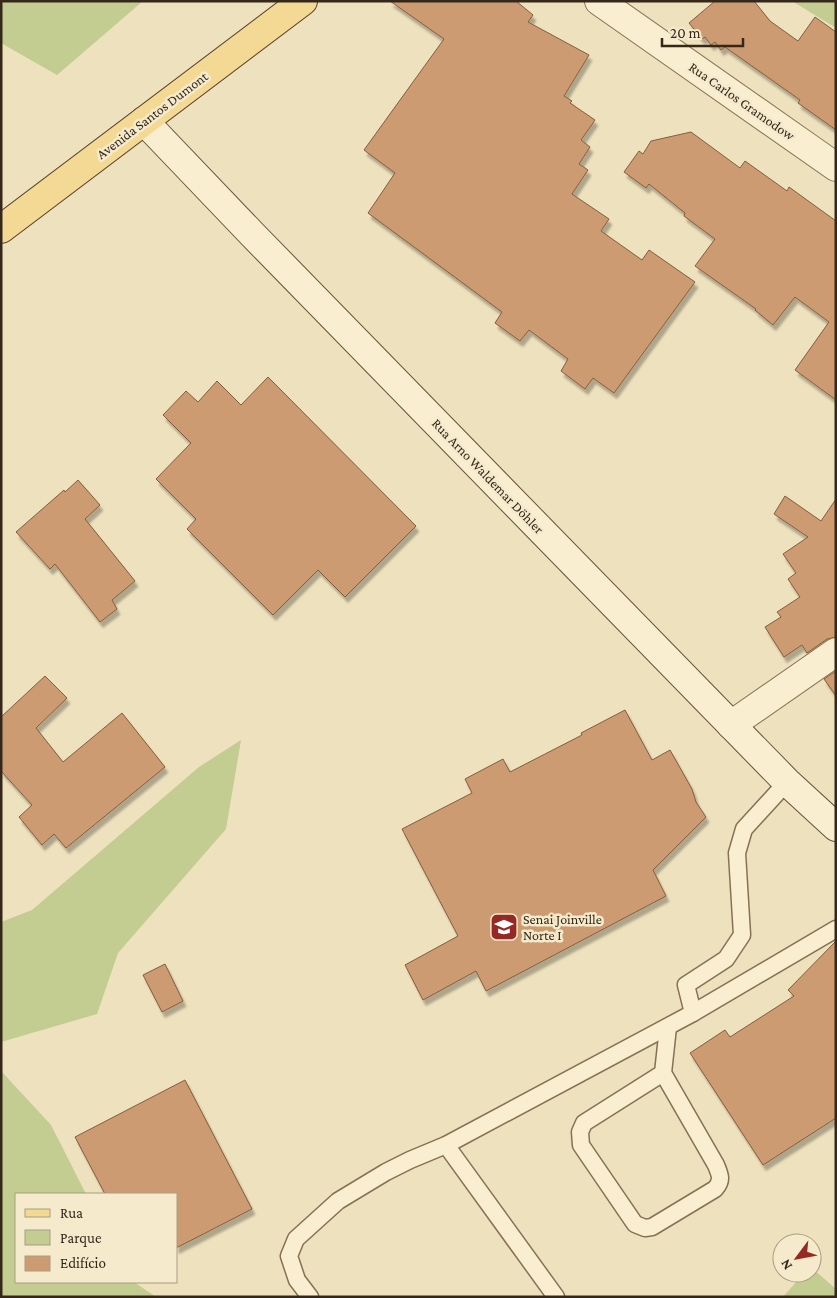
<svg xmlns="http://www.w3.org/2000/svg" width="837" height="1298" font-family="'Crimson Pro',serif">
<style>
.green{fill:#c3cc91}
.building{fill:#cd9b72;stroke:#855c3c;filter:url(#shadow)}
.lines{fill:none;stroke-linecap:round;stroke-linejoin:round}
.service-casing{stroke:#867156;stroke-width:19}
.minor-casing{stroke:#867156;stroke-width:30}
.secondary-casing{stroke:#675239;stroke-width:30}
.primary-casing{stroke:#533f2b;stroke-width:30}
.service{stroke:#f9eed0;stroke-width:16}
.minor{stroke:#f9eed0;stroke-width:28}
.secondary{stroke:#f9eed0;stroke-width:28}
.primary{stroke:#f3d993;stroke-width:28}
.labels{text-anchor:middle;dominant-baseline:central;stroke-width:5;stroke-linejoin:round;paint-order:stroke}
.street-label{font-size:14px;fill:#35281b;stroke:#f5ebcc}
.poi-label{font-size:14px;fill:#35281b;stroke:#f5ebcc;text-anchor:start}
</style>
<defs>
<filter id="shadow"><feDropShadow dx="3" dy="5.5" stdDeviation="1" flood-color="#0004"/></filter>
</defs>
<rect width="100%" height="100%" fill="#eee1bd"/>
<g class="green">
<path d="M1,1H143L57,75L1,43Z"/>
<path d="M792,1H836V28Z"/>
<path d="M241,740L226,829L118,953L97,1014L1,1042V922L32,910L199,767Z"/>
<path d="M1,1071L51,1125L86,1194H16V1282H134L156,1297H1Z"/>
<path d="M812,1268L836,1289V1297H783L804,1273H812Z"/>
</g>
<g class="building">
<path d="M390,1H516L533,15L528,22L589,55L564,96L572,101L570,103L595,120L581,140L590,147L579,164L588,170L572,194L609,219L601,231L642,260L649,250L695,282L614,393L593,378L585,389L561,371L568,359L529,330L520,341L495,323L502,312L368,213L395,173L364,150L444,39Z"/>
<path d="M715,1H754L770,21L798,41L815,17L836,32V130L798,103L800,100L725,47L721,50L715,42L711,45L705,37L702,39L689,23Z"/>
<path d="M691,132L740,168L745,161L787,191L789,187L836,221V400L795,370L829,322L795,297L773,325L755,310L756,309L695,266L715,239L684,216L685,213L649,184L646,188L624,172L639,151L643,154L651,141Z"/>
<path d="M268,377L416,526L345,597L318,570L273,615L187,529L196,519L156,479L191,443L163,415L186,391L198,402L217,381L241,405Z"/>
<path d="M78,480L100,505L85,519L135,581L112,600L117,609L100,622L55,564L50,569L16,532L64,490L65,492Z"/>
<path d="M785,496L821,521L836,499V637L827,639L807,653L802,645L784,657L765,627L781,617L777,612L800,597L788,579L796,573L783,554L808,537L774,514Z"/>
<path d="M836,671V696L824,679Z"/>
<path d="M45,676L67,698L36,728L63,762L122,713L165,767L66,848L54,834L42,845L19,817L32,805L1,771V717Z"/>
<path d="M625,710L652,760L670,750L692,789L696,802L706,817L653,870L666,896L486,991L476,971L423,1000L405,965L458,936L402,829L472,793L465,779L503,759L510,772L582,735L581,733Z"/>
<path d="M836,941V1118L763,1165L690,1053L725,1030L730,1037L794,996L788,990Z"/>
<path d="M165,964L183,1001L162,1012L143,975Z"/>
<path d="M185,1080L252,1209L176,1248V1194H105L75,1137Z"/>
</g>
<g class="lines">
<defs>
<g id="service">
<path d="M693,1013L836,929"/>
<path d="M663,1073L584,1123L580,1132L581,1145L635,1224L645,1228L652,1227L715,1189C723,1180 720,1175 716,1165L663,1073L668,1027"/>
<path d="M446,1145L556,1297"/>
<path d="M310,1297L297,1280L289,1256L296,1239L338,1201L386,1172L410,1160L446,1145L693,1013L686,985L726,959L742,935L737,853L744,829L787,782"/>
</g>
<g id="minor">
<path d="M599,1L836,167"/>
<path d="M731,725L836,652"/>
</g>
<path id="secondary" d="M144,121L252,234L787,782L836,827"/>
<path id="primary" d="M1,229L303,1"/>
</defs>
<use href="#service" class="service-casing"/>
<use href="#minor" class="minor-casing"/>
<use href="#secondary" class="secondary-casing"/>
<use href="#primary" class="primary-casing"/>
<use href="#service" class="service"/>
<use href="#minor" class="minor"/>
<use href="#secondary" class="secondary"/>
<use href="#primary" class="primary"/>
</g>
<defs>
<symbol id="university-square" viewBox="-11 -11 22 22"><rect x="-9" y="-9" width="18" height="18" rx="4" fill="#952925" stroke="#f5ebcc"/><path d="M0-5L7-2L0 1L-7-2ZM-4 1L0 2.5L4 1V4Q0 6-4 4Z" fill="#fff"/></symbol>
</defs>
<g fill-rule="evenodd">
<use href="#university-square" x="488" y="911" width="32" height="32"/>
</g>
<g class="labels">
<g class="street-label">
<text transform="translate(742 101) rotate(35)">Rua Carlos Gramodow</text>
<text transform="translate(152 115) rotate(-37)">Avenida Santos Dumont</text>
<text transform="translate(488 476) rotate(46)">Rua Arno Waldemar Döhler</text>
</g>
<g class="poi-label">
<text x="523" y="919">Senai Joinville<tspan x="523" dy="16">Norte I</tspan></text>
</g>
</g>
<rect width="837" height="1298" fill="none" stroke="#35281b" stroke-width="5"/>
<rect x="15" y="1193" width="162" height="90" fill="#f5ebcc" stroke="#a89d85"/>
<rect x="25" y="1209" width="25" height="8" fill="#f3d993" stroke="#a89d85"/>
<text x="60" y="1218" font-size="15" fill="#35281b">Rua</text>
<rect x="25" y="1230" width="25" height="15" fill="#c3cc91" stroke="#a89d85"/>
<text x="60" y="1243" font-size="15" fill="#35281b">Parque</text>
<rect x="25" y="1256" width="25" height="15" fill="#cd9b72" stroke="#a89d85"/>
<text x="60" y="1268" font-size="15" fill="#35281b">Edifício</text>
<g transform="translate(797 1258) rotate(238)"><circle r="24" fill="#f5ebcc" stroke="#a89d85"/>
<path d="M0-4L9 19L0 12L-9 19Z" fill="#952925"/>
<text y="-8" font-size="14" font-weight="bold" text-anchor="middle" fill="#35281b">N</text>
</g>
<path d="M662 38v8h81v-8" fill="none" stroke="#35281b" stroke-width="2.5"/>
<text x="670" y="38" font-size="15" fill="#35281b" stroke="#f5ebcc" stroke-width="4" paint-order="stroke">20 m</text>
</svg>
